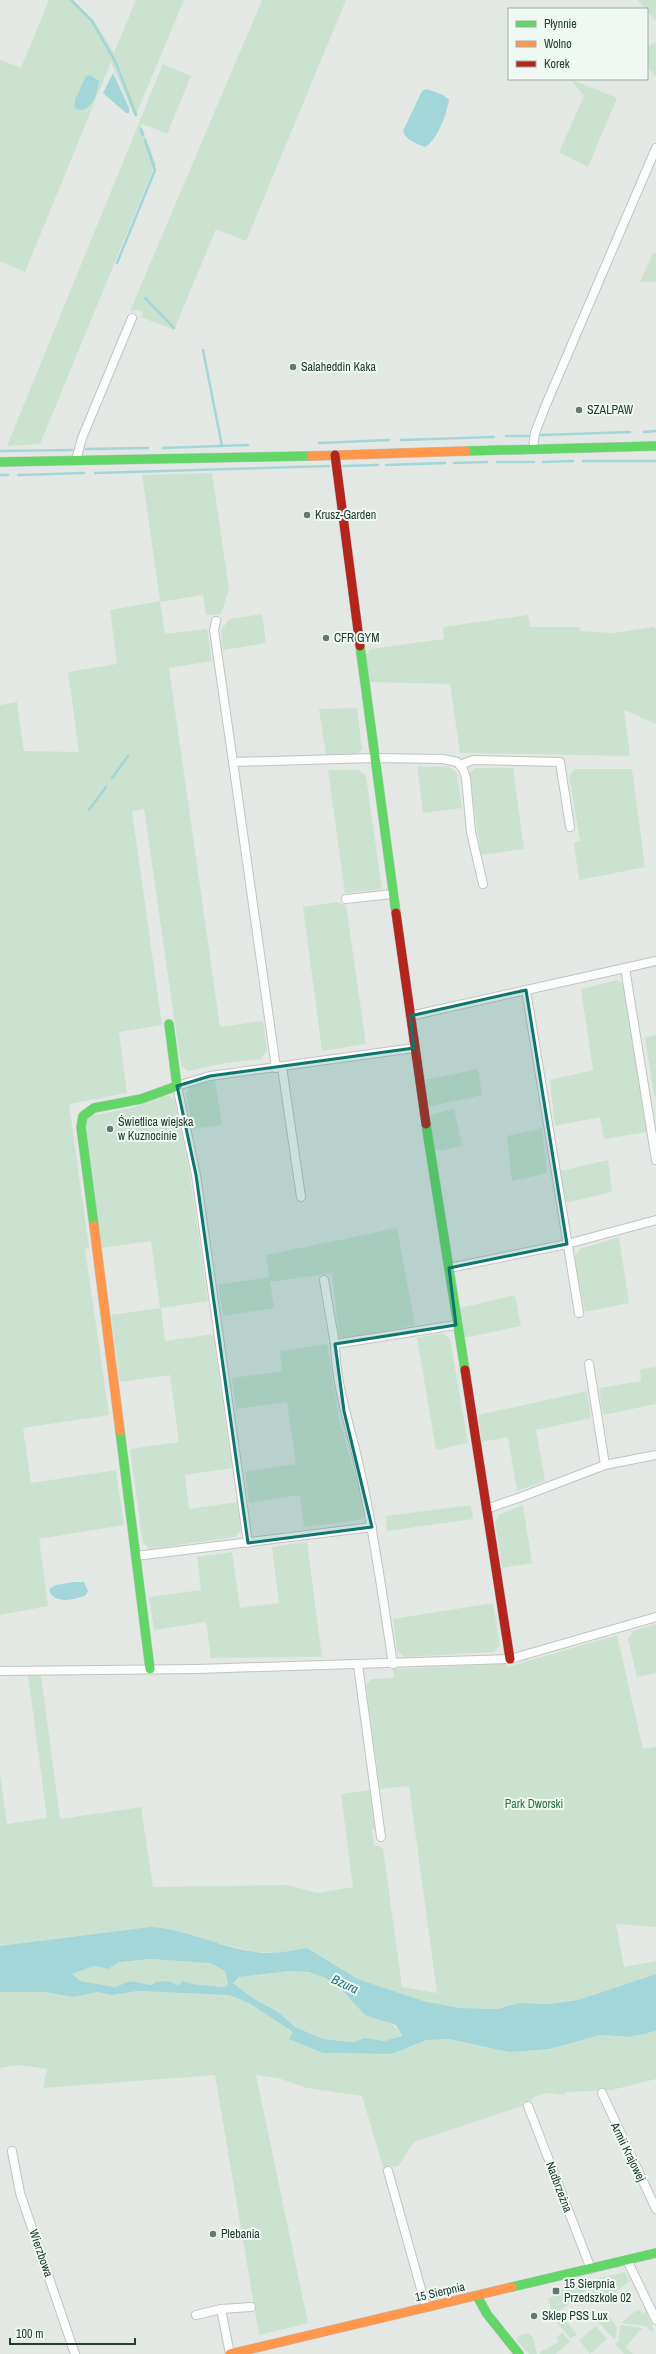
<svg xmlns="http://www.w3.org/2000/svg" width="656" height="2354" font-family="'Archivo Narrow',sans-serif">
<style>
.green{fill:#cbe2d0}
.water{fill:#a2d6d8;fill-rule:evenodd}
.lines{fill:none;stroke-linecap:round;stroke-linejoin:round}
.stream{stroke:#a2d6d8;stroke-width:2.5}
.street-casing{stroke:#c0c5c2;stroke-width:10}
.fast-casing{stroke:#bec6c2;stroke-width:10}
.slow-casing{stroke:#bec6c2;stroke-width:10}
.jam-casing{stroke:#bec6c2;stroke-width:10}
.street{stroke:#fbfcfb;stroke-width:8}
.fast{stroke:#63d668;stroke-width:9}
.slow{stroke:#ff974d;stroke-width:9}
.jam{stroke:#b3261e;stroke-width:9}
.marked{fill:#0f766e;fill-opacity:0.2;stroke:#0f766e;stroke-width:3;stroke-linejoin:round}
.poi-dot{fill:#647870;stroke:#f0f8f3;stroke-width:1.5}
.labels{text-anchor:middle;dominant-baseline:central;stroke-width:4;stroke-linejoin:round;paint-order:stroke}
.poi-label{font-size:12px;fill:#203c31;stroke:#f0f8f3;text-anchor:start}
.park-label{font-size:12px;fill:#2a733e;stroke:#f0f8f3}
.street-label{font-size:12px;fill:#203c31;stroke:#f0f8f3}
.water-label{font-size:13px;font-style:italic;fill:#1a7478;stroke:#f0f8f3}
</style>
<rect width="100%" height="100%" fill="#e3e8e5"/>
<g class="green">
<path d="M49,0H73L94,21L114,53L136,0H184L135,117L111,62L25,272L0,261V60L21,68Z"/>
<path d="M262,0H346L246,241L216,229L174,330L141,317L143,313L138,310L130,311Z"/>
<path d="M638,0H656V21Z"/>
<path d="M656,42V77L647,66V47Z"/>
<path d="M163,64L191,76L167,134L140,123L156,164L154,167L40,444L7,446Z"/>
<path d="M570,79L617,98L588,167L559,152L584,96Z"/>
<path d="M653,253H656V282H640Z"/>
<path d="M212,473L229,589L221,614L206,615L203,595L160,602L165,634L207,629L212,661L169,668L220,1027L263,1021L267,1051L261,1059L225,1063L188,1071L181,1066L144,809L132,811L162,1025L119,1032L127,1093L69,1104L89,1248L85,1249L109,1415L23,1428L31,1483L116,1470L124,1525L39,1539L48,1606L0,1615V705L17,702L24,751L79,752L68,672L117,664L110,610L160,601L142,475Z"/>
<path d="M262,614L266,643L223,650L221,631L229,619Z"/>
<path d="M528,615L530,627H579L580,631L614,633L653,627L656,629V724L624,710L630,756L460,753L450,684L369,682L365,655L371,649L444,639L443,627Z"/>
<path d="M357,708L362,749L357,755H326L319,709Z"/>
<path d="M417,766L450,767L457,773L462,808L423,813Z"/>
<path d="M475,768H513L524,849L481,855L469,774Z"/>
<path d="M575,769H632L645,867L579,880L574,843L580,841L569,776Z"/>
<path d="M328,770H359L366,776L382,889L345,893Z"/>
<path d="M336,902L346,905L366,1044L322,1051L303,907Z"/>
<path d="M617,980L624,985L647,1132L604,1139L600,1117L555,1126L550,1080L593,1070L581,989Z"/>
<path d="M656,1035V1096H654L645,1037Z"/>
<path d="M478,1069L482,1095L428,1107L424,1080Z"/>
<path d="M215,1081L222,1125L193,1129L186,1095L190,1085Z"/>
<path d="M167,1095L174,1099L188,1162L208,1301L161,1308L165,1341L213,1334L232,1468L185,1475L189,1509L237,1502L241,1530L235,1537L150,1549L143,1543L130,1449L179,1442L170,1375L120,1382L111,1315L160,1308L151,1241L101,1248L84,1123L89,1116L131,1108Z"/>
<path d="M454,1109L462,1146L439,1151L434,1148L430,1119L433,1114Z"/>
<path d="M542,1128L547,1173L512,1181L507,1136Z"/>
<path d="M608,1160L612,1192L565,1203L560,1171Z"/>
<path d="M397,1228L415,1325L344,1339L339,1335L332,1273L270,1282L274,1308L223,1316L218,1285L269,1277L266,1255Z"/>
<path d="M619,1237L629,1303L585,1312L574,1257L580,1249Z"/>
<path d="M515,1295L521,1326L464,1338L460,1308Z"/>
<path d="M442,1333L450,1339L468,1443L436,1450L417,1338Z"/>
<path d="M327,1344L339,1418L366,1514L360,1520L304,1527L300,1495L249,1503L245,1472L296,1464L287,1402L236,1409L232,1378L282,1371L280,1351Z"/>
<path d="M656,1367V1404L603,1415L599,1388L641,1381L640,1369Z"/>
<path d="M587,1391L591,1418L536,1430L545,1481L517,1491L508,1437L482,1442L478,1415Z"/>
<path d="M471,1505L473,1519L387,1531L386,1516Z"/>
<path d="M523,1505L532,1563L502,1568L495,1522L500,1514Z"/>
<path d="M307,1542L322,1657L211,1658L206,1622L154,1630L149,1597L201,1590L197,1557L232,1552L240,1608L279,1603L272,1547Z"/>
<path d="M493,1603L500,1645L494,1652L404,1657L397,1650L393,1619Z"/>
<path d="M656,1624V1673L637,1677L628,1639L633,1631Z"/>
<path d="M617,1635L643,1749L656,1747V1927L616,1924L624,1967L656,1961V1974L578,2000L549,2004L519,2003L497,2009L460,2008L423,2001L358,1979L307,1948L281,1953L255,1952L150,1927L0,1946V1774L7,1824L47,1818L28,1675H41L60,1819L141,1807L153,1887L288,1885L317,1893L353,1887L341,1794L370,1790L375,1827L372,1830L374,1845L383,1848L402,1987L437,1993L409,1786L380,1789L366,1685L371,1679L394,1678L393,1669L506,1664L507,1667Z"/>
<path d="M150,1959L210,1963L225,1971L228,1985L225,1987L193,1984L183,1981L178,1985L167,1981L156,1982L151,1985L130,1981L115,1987L80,1981L71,1974L94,1966L108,1969L120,1962Z"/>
<path d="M290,1971C302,1972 313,1972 324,1977C338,1984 345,1997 357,2005C374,2017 391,2017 402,2036L384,2041L365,2038L353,2042L323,2039L295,2027L278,2012L251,1997L233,1983L239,1977Z"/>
<path d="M12,1991L46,1992L73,1997L97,1992L112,1995L138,1991L229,1995L249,2003L293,2032L290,2039L323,2053L392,2054L426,2040L449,2039L509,2052L524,2051L549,2049L601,2035L630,2037L656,2031V2079L612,2090L567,2092L563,2095C542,2091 541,2092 525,2105L414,2142L398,2166L383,2167L362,2096L307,2088L278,2078L256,2075L308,2323L259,2335L215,2075L43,2088L47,2069L19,2065L0,2068V1992Z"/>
<path d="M625,2272L630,2281L601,2303L587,2284L588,2281Z"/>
<path d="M580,2283L587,2289L559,2311L577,2335L570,2338L553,2318L548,2298L560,2295L559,2288Z"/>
<path d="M638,2309L643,2314L646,2312L654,2330L652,2332L646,2326L621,2323Z"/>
<path d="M607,2314L617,2327L615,2340L597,2321Z"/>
<path d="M620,2325L642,2328L626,2347L633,2354H624L615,2344L619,2340Z"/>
<path d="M596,2326L607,2339L590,2354L579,2340Z"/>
<path d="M562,2332L570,2342L556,2354H540V2352L559,2342L557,2337Z"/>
<path d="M527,2333L533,2337L537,2354H529L517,2340L519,2335Z"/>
</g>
<g class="water">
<path d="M113,73L129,108V113H126L103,93Z"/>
<path d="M90,75L99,81C98,93 90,116 75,108V100L86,76Z"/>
<path d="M427,89L443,95L449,100C447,113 437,141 425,147C417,144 406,140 403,131L422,91Z"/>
<path d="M74,1582H84L88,1591L86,1595C75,1600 52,1605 49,1589L56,1585Z"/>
<path d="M150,1927C186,1929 219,1947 255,1952C272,1955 289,1951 307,1948L358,1979L423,2001L460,2008L497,2009L519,2003L549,2004L578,2000L656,1974V2031L630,2037L601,2035L549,2049L524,2051L509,2052L449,2039L426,2040L392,2054L323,2053L289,2039L293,2032L249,2003L229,1995L138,1991L112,1995L97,1992L73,1997L46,1992H0V1946ZM150,1959L210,1963L225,1971L228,1985L224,1987L193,1984L183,1981L178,1985L167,1981L156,1982L151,1985L130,1981L115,1987L80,1981L72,1974L94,1966L108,1969L120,1962ZM290,1971L308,1972L324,1977L338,1986L365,2015L396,2025L402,2036L384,2041L365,2038L353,2042L323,2039L295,2027L278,2012L251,1997L233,1983L239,1977Z"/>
</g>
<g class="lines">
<g class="stream">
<path d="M71,0L92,21L116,63L136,115"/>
<path d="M141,129L143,135"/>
<path d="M117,263L155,170L145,140"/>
<path d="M145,298L174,328"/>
<path d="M203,350L222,446"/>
<path d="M644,432L656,431"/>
<path d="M541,435L630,432"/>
<path d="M506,436H528"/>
<path d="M401,440L494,437"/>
<path d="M319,443L389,440"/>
<path d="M163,448L248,445"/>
<path d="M86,449L148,448"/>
<path d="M0,451L72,450"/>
<path d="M583,461H656"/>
<path d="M497,462H534"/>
<path d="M543,462L573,461"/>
<path d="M454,463L487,462"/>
<path d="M386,465L445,463"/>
<path d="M343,466L378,465"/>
<path d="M95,473L329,466"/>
<path d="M0,475H8"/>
<path d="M18,475L84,473"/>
<path d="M112,778L128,756"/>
<path d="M89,810L106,787"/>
</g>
<defs>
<g id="street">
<path d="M533,448L535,433L545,407L656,148"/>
<path d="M76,460L82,438L132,318"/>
<path d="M216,621L214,630L233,762"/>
<path d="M460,765L473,760L560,762L570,827"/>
<path d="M346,899L393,894"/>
<path d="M625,968L656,961"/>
<path d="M526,990L579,1313"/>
<path d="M410,1016L625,968L656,1160"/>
<path d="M282,1067L301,1197"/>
<path d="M276,1068L233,762L374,758L443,759L457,762L463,769L466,778L471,832L483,884"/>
<path d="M449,1268L567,1244L656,1220"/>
<path d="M324,1280L335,1344"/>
<path d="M589,1364L605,1465"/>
<path d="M486,1509L521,1497L605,1465L656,1455"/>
<path d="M248,1543L196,1175L177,1086L210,1076L414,1048"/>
<path d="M136,1556L372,1527"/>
<path d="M393,1664C383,1601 375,1537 361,1475C352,1431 336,1390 335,1344L456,1325"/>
<path d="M358,1665L381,1837"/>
<path d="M0,1671L197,1669L510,1659L656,1617"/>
<path d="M602,2093L656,2209"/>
<path d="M528,2106L591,2269"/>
<path d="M12,2151L20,2193L75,2354"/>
<path d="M388,2171L426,2307"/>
<path d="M627,2260L656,2320"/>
<path d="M196,2315L221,2309"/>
<path d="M230,2354L221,2309L251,2307"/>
</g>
<g id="fast">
<path d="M466,451L656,446"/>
<path d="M0,462L311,456"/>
<path d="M360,646L396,913"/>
<path d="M426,1124L465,1370"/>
<path d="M94,1226L81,1127L83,1116L94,1108L141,1099L177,1086L169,1024"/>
<path d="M120,1431L150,1669"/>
<path d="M512,2287L656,2253"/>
<path d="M477,2296L487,2314L519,2354"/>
</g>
<g id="slow">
<path d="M311,456L466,451"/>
<path d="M94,1226L120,1431"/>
<path d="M230,2354L512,2287"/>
</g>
<g id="jam">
<path d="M335,455L360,646"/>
<path d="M396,913L426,1124"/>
<path d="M465,1370L510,1659"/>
</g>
</defs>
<use href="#street" class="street-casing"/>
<use href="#fast" class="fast-casing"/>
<use href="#slow" class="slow-casing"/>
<use href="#jam" class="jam-casing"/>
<use href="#street" class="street"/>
<use href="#fast" class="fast"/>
<use href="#slow" class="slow"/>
<use href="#jam" class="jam"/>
</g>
<path class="marked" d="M526,990L567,1244L449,1268L456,1325L335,1344L344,1411L372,1527L248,1543L196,1175L177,1086L210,1076L414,1048L410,1016Z"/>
<g class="poi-dot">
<circle cx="293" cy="367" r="4"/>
<circle cx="579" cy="410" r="4"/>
<circle cx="307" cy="515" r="4"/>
<circle cx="326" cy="638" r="4"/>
<circle cx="110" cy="1129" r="4"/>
<circle cx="213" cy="2234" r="4"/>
<rect x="552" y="2287" width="8" height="8" rx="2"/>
<circle cx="534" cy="2316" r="4"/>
</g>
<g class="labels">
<g class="poi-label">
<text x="301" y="367">Salaheddin Kaka</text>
<text x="587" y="410">SZALPAW</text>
<text x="315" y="515">Krusz-Garden</text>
<text x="334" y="638">CFR GYM</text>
<text x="118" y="1122">Świetlica wiejska<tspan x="118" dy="14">w Kuznocinie</tspan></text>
<text x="221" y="2234">Plebania</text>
<text x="564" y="2284">15 Sierpnia<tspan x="564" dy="14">Przedszkole 02</tspan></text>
<text x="542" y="2316">Sklep PSS Lux</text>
</g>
<g class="park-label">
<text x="534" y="1804">Park Dworski</text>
</g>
<g class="street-label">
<text transform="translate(628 2152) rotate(64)">Armii Krajowej</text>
<text transform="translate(559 2187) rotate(69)">Nadbrzeżna</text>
<text transform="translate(41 2253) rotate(71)">Wierzbowa</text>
<text transform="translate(440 2292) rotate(-13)">15 Sierpnia</text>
</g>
<g class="water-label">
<text transform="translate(345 1984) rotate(25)">Bzura</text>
</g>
</g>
<rect x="508" y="8" width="140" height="72" fill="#f0f8f3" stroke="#9dada5"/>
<rect x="516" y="21" width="20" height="6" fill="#63d668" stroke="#9dada5"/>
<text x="544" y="28" font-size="12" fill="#203c31">Płynnie</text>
<rect x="516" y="41" width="20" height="6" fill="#ff974d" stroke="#9dada5"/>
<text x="544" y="48" font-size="12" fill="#203c31">Wolno</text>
<rect x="516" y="61" width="20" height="6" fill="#b3261e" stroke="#9dada5"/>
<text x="544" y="68" font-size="12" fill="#203c31">Korek</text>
<path d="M10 2338v6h125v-6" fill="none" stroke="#203c31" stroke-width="2"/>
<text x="16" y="2338" font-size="12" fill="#203c31" stroke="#f0f8f3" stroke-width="3" paint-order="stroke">100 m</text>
</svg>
